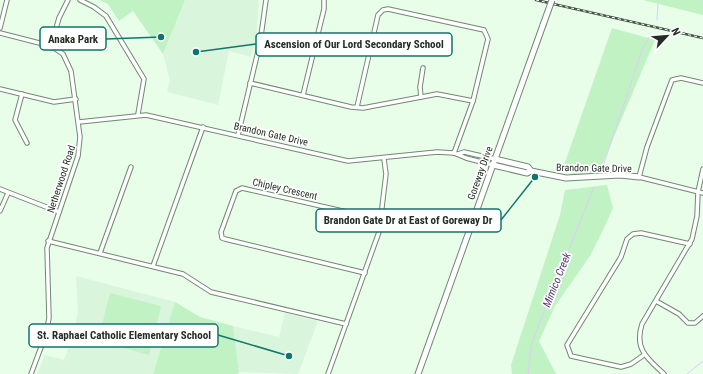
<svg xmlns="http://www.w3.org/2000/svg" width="703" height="374" font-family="'Roboto Condensed',sans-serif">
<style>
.built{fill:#d9f5db}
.green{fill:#c0f2c4}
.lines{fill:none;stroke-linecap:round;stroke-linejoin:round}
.stream{stroke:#e2ccf9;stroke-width:1}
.street-casing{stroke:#738774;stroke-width:5.5}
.secondary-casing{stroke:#738774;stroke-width:7}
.street{stroke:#fff;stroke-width:3.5}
.secondary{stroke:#fff;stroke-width:5}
.rail-casing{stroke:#475248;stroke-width:2.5}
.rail{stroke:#fff;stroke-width:1;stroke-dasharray:3;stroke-linecap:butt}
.secondary-bridge-casing{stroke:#738774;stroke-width:7;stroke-linecap:butt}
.secondary-bridge{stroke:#fff;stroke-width:5}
.labels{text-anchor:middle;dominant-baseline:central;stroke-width:3.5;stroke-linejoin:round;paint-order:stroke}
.street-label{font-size:10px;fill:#242c25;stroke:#fff}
.water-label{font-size:11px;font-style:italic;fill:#563274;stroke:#fff}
.leader{fill:none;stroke:#0f766e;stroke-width:1.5}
.callout-dot{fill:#0f766e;stroke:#fff;stroke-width:1.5}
.callout{fill:#fff;stroke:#0f766e;stroke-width:1.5}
.callout-label{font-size:11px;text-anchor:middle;font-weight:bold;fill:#242c25}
</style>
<rect width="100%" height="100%" fill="#e8fee9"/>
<g class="built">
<path d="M185,0H259L256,39L251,57L229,51L218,105L167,92L170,80L163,54Z"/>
<path d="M76,276L175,302L153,374H37L45,355L64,360L73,335L78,312Z"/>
<path d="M285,313L318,321L298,374L239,372L233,326L279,337Z"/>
</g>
<g class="green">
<path d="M99,0H185L163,54L133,11L119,21L108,4Z"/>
<path d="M643,0H703V15Z"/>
<path d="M612,28L655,40L602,165L604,173L579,176L562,171Z"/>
<path d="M607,185L613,208L603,230L590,256L555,306L539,341L556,374H512L511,365L560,215L565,190Z"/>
<path d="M110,293L161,306L149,355L98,341Z"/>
<path d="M175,302L200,317L233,326L239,372L238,374H153Z"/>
</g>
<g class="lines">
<g class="stream">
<path d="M657,20L658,3"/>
<path d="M602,169L643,48L650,35"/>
<path d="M528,374L532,342L594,187"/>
<path d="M687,374L703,361"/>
</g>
<defs>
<g id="street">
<path d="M80,0L94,7L106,16L144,79L138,114"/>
<path d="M0,28L7,0"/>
<path d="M0,33L51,46L63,54L71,71L80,137L78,156L47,248L49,318L46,334L31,374"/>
<path d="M51,46L59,18L68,0"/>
<path d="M250,83L351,107L363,108L437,94L473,101"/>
<path d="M703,83L681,78L672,80L647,147L639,177L703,193"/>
<path d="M0,89L54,102L76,99"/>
<path d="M22,94L15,120L27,143"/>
<path d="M303,95L324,9V0"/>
<path d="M421,97L420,87L423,68"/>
<path d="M357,107L378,15L383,10L388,9L484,30L488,39L473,101L454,153"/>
<path d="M79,122L146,115L348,161L437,152L454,153L466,158L493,165"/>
<path d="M238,135L260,43L266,0"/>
<path d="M458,154L464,152L495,159"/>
<path d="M0,189L59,212"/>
<path d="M0,211L8,193"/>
<path d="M48,241L183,274L211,292L346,324"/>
<path d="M100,253L131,167"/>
<path d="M153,266L203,127"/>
<path d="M365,273L225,239L222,238L221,232L236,191L242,188L382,220"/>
<path d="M656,301L679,314L688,323H695L703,316"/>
<path d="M644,355L631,364L621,367L571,356L567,345L621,257L627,239L633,234L641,233L690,244"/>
<path d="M328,374L379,232L386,174L384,159"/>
<path d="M664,374C647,358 634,349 642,324L692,239L697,216L698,192L703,169"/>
</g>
<g id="secondary">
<path d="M495,159L528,167L531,171"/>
<path d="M493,165L527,173L531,171L566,178L620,175L639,177"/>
<path d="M418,374L543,25"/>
</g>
</defs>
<use href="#street" class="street-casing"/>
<use href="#secondary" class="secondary-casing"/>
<use href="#street" class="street"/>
<use href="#secondary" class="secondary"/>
<defs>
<path id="rail" d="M536,0L703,38"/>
</defs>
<use href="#rail" class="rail-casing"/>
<use href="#rail" class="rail"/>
<defs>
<path id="secondary-bridge" d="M543,25L552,0"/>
</defs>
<use href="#secondary-bridge" class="secondary-bridge-casing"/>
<use href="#secondary-bridge" class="secondary-bridge"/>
</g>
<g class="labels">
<g class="street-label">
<text transform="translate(271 134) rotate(13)">Brandon Gate Drive</text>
<text transform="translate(594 168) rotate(1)">Brandon Gate Drive</text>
<text transform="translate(480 173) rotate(-70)">Goreway Drive</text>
<text transform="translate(61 179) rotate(-72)">Netherwood Road</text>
<text transform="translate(285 189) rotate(13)">Chipley Crescent</text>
</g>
<g class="water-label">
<text transform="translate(557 280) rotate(-68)">Mimico Creek</text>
</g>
</g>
<path class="leader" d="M161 37L106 39M196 52L256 44M535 177L501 220M289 356L218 335"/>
<g class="callout-dot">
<circle cx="161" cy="37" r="4"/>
<circle cx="196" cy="52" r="4"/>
<circle cx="535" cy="177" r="4"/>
<circle cx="289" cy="356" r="4"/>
</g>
<g class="callout">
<rect x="40" y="27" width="66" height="23" rx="4"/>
<rect x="256" y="33" width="196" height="23" rx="4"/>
<rect x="316" y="209" width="185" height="23" rx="4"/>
<rect x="29" y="324" width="189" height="23" rx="4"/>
</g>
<g class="callout-label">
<text x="73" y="43">Anaka Park</text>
<text x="354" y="48">Ascension of Our Lord Secondary School</text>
<text x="408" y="224">Brandon Gate Dr at East of Goreway Dr</text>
<text x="124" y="339">St. Raphael Catholic Elementary School</text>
</g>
<g transform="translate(667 36) rotate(64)" stroke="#ffffff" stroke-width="3" paint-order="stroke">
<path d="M0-3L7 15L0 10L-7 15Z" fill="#242c25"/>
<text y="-6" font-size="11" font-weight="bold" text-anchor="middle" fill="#242c25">N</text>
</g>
</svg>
